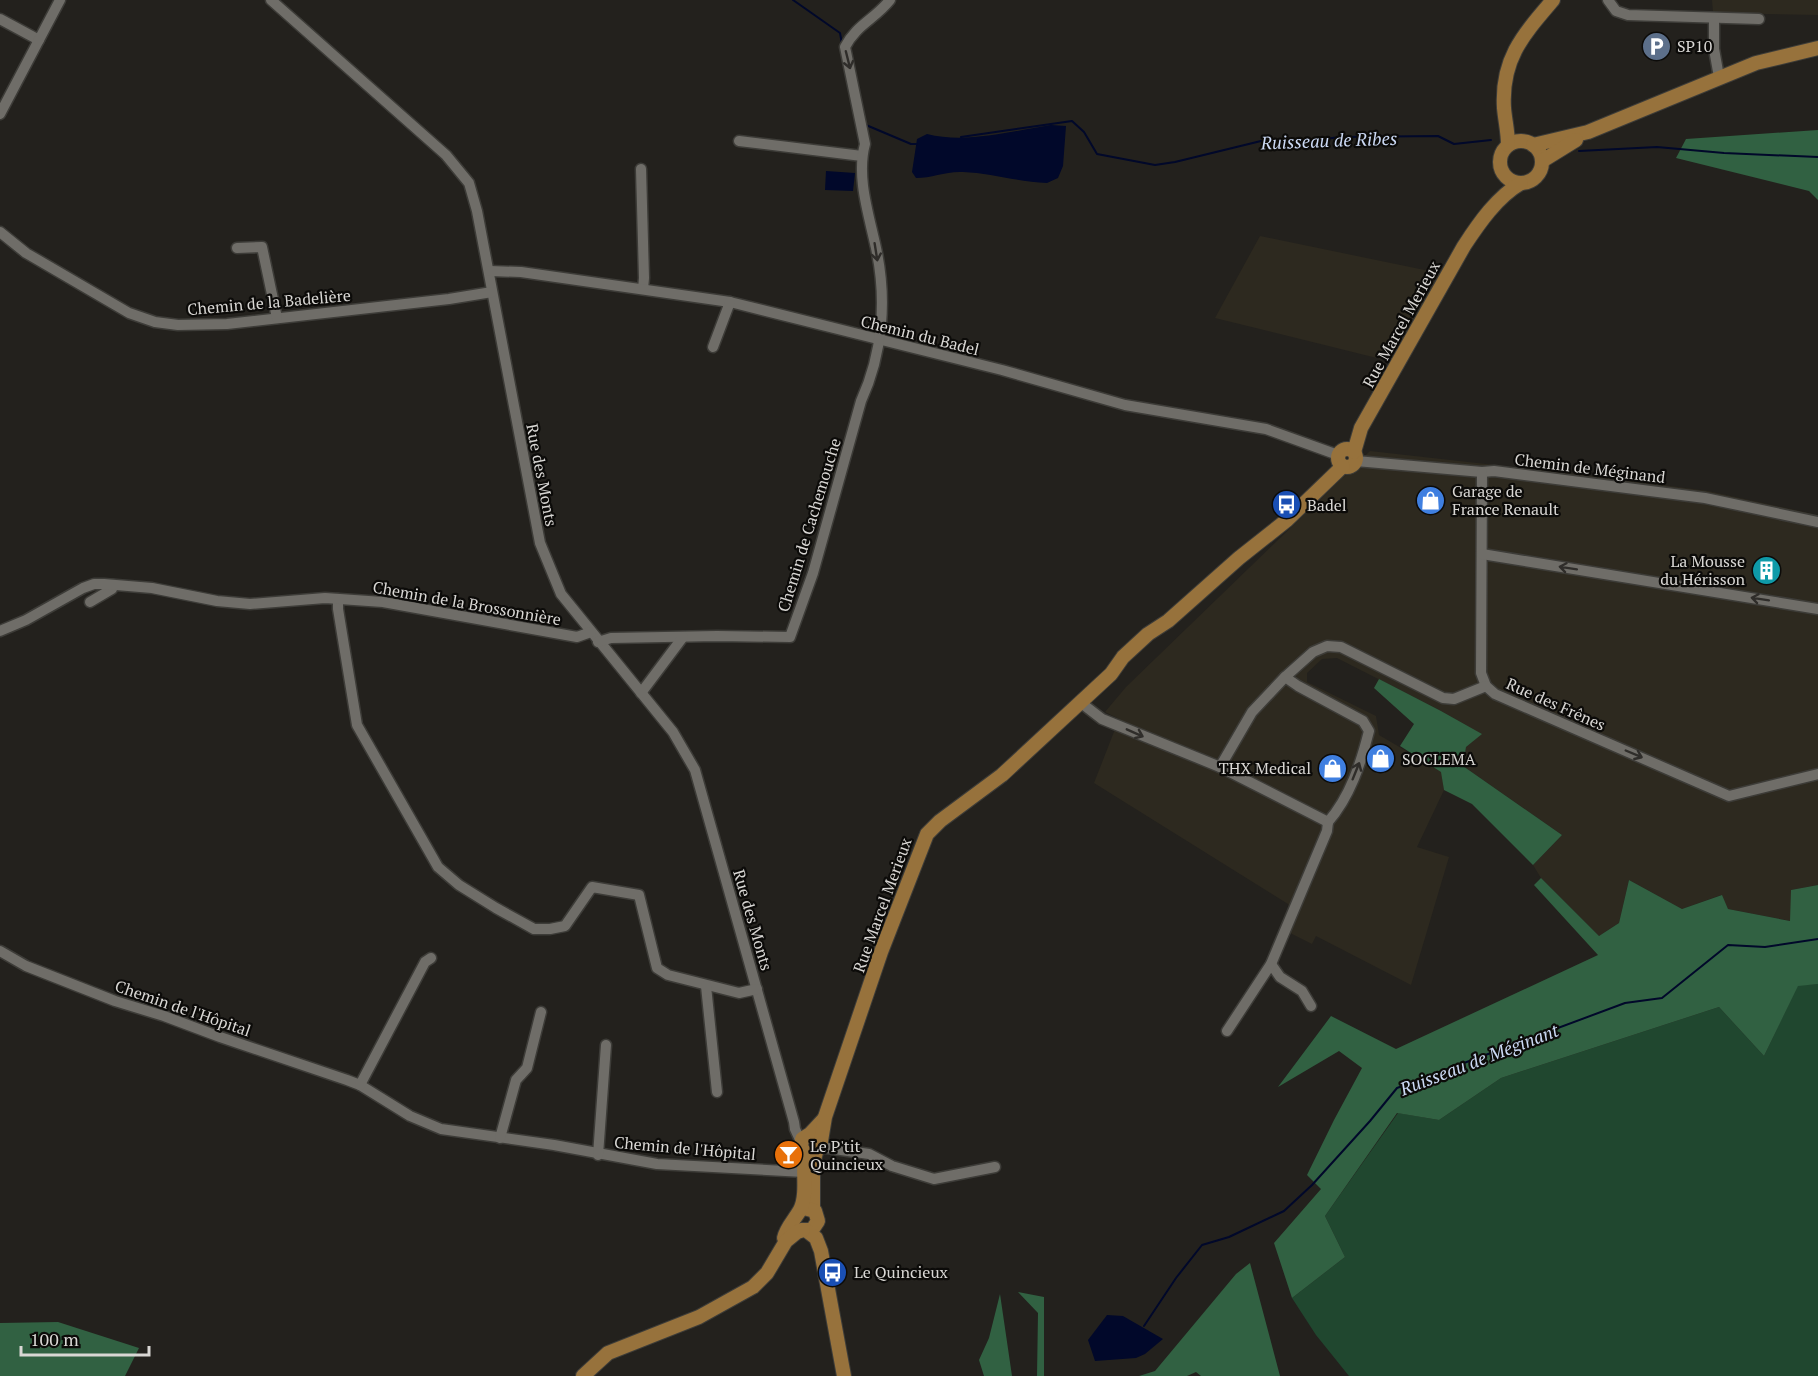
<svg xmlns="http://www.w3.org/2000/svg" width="1818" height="1376" font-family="'PT Serif',serif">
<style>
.built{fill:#2d291f}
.green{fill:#20472f}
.forest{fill:#316142}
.water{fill:#01082a}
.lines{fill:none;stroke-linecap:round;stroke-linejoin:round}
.stream{stroke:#01082a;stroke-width:2}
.minor-casing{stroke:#3d3c38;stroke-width:13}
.major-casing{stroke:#3d3c38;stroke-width:16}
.minor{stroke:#6f6d68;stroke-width:10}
.major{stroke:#97723c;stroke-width:14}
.oneway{stroke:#2f2d2a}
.labels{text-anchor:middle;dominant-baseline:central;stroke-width:4.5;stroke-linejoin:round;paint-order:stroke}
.poi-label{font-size:16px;fill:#d9d7d4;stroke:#0c0b09;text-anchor:start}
.street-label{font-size:16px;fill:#d9d7d4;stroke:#0c0b09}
.water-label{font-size:18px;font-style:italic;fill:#ccdaf5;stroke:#0c0b09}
</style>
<rect width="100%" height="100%" fill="#23211d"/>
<g class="built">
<path d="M1712,0H1818V15L1713,13Z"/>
<path d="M1260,236L1444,274L1393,362L1215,318Z"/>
<path d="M1370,451L1610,478L1708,491L1818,515V885L1791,890V921L1728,909L1721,895L1682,909L1629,880L1619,923L1599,936L1541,878L1533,865L1562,835L1463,766L1466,747L1481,734L1441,711L1337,658L1322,659L1307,673V682L1376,716L1379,735L1442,772L1444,790L1417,847L1449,857L1411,985L1316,936L1312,944L1284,930L1291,913L1288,904L1094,783L1119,719L1105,712L1126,687Z"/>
</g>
<path class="green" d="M1818,984V1376H1349L1316,1335L1292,1298L1345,1257L1325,1216L1398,1113L1439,1120L1501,1078L1719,1007L1764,1056L1798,985Z"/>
<g class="forest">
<path d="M1818,130V200L1809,191L1676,158L1686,139Z"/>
<path d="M1379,679L1441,711L1482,734L1466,747L1463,766L1562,835L1533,865L1472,804L1444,790L1441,772L1400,746L1414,724L1374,688Z"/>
<path d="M1541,878L1599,936L1619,923L1629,880L1682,909L1722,895L1728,909L1790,921L1791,890L1818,885V984L1798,986L1764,1056L1719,1007L1501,1078L1439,1120L1397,1113L1325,1216L1345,1257L1292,1298L1274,1243L1321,1189L1307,1175L1334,1120L1362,1068L1339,1051L1278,1087L1331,1016L1396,1049L1598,955L1534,885Z"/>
<path d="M1250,1263L1280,1376H1201L1196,1372L1187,1376H1139L1155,1371L1236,1274Z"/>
<path d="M1018,1292L1044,1297V1376H1037L1038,1313Z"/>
<path d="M1000,1294L1012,1376H984L979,1360L989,1338Z"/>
<path d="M58,1322L139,1348L125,1376H0V1323Z"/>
</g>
<g class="water">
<path d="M1051,125L1066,126L1063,166L1058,178L1047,183C1018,182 991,173 963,172C946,171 932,178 916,178L912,172L917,139L927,134C966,144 1012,131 1051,125Z"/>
<path d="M826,171L855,173L853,191L825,190Z"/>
<path d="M1107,1315L1123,1316L1163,1339L1145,1354L1136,1358L1095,1361L1088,1340Z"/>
</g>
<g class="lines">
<g class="stream">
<path d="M793,0L840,33L842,44"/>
<path d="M866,125L911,144H917"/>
<path d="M961,137L1072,121L1084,132L1097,154L1155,165L1175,162L1261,141H1310L1340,137L1438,136L1454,144L1491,140"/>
<path d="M1579,151L1657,147L1724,153L1818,157"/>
<path d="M1144,1326L1176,1278L1202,1245L1229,1237L1284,1211L1312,1185L1370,1121L1397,1088L1625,1003L1662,998L1728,945L1765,947L1818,939"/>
</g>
<defs>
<g id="minor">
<path d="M271,0L446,155L469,183L477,211L540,543L561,594L673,732L695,770L794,1122L795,1129L801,1142"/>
<path d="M1608,0L1616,11L1628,15L1759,19"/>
<path d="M1714,18V49L1719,77"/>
<path d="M0,19L39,40"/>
<path d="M0,114L60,0"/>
<path d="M739,141L862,156"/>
<path d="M641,169L644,278L643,289"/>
<path d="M0,232L26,253L129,313L155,322L178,325L227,324L449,299L492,292"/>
<path d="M237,248L262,247L277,318"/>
<path d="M490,271L521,272L730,302L1002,370L1125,405L1266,429L1338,455"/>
<path d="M713,347L730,302"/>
<path d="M1356,461L1482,472L1494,471L1705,498L1818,522"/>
<path d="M1482,472L1481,673L1486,686L1495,694L1729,796L1818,774"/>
<path d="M1482,554L1818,609"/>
<path d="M338,599V609L357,725L438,867L459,885L496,908L534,929H550L565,926L592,887L639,895L657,968L668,975L739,993L757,989"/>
<path d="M90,602L112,589L113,585"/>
<path d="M0,631L26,620L83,588L94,584H104L152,588L217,601L250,604L325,598L383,602L577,637L591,632"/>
<path d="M598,642L611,638L717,636L790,637L813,573L861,401C883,353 887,299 876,248C869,215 856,177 865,144L845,47C856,25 875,19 890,0"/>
<path d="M1285,677L1298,686L1363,721L1369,731C1361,763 1350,797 1328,822"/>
<path d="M641,693L683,637"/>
<path d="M1080,702L1102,719L1220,767L1328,822"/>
<path d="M1220,767L1252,712L1285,677L1313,652L1327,646L1341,647L1443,698L1454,699L1486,686"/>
<path d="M0,951L26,966L115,1001L164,1016L220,1037L347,1080L360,1085L410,1116L441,1129L554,1145L657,1164L804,1172"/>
<path d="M1271,964L1280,977L1302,991L1311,1006"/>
<path d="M706,986L717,1092"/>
<path d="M1227,1031L1271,964L1327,831L1328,822"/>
<path d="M360,1085L425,962L431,958"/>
<path d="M500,1138L516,1080L527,1068L541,1012"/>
<path d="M820,1147L869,1154L892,1166L934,1179L995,1167"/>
<path d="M598,1155L606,1045"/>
</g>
<g id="major">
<circle cx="1521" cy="162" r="21"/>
<path d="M1508,145C1508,132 1505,120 1504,108C1501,59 1523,35 1553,0"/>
<path d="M1533,145L1588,132L1756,63L1818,48"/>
<path d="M1542,161L1576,140"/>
<circle cx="1347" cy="458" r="9"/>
<path d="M1354,452L1361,428L1464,246C1479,223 1497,197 1521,183"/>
<path d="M805,1153L801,1147L802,1139L810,1134L824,1119"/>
<path d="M813,1210V1164L816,1152L820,1147L825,1117L881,952L927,834L940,821L1002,775L1111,674L1123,657L1148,634L1168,621L1239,558L1287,520L1343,466"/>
<path d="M802,1230H812L818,1221L815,1211L804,1208"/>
<path d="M807,1231L816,1238L821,1251L844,1376"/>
<path d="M784,1238C786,1228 795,1219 800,1210C808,1194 802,1170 805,1153"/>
<path d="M583,1376L608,1353L699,1317L753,1287L767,1273L786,1241L797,1232L803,1230"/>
</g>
</defs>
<use href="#minor" class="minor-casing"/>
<use href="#major" class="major-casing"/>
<use href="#minor" class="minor"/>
<use href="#major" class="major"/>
</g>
<defs><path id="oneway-shaft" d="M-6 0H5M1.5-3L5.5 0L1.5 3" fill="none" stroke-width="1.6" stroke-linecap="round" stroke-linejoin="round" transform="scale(1.5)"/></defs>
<g class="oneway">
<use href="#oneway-shaft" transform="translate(848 60) rotate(76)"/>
<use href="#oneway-shaft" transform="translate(876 252) rotate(81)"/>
<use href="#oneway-shaft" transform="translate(1568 568) rotate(-171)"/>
<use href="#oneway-shaft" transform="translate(1760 599) rotate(-171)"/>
<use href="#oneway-shaft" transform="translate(1135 733) rotate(24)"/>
<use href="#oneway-shaft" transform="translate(1634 754) rotate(23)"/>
<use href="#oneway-shaft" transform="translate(1356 771) rotate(-68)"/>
</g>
<defs>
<symbol id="parking-disc" viewBox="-11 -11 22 22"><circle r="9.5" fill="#5c6f8a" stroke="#0c0b09"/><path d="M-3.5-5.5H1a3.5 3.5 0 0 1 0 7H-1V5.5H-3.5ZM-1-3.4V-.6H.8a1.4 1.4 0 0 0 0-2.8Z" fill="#fff"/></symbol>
<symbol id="shop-disc" viewBox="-11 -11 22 22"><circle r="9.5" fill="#3f7fe0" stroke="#0c0b09"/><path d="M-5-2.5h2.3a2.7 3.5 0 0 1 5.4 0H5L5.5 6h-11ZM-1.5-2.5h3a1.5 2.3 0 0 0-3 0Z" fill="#fff"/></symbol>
<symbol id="bus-disc" viewBox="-11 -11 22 22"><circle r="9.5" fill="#1a4fb4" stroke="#0c0b09"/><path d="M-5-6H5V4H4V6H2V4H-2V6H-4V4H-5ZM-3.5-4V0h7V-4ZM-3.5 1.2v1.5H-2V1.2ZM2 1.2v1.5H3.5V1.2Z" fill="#fff"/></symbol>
<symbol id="building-disc" viewBox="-11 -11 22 22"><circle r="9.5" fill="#0f9aa8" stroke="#0c0b09"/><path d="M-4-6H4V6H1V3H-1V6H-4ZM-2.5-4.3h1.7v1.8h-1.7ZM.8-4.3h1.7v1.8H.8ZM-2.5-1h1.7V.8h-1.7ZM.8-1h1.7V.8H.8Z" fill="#fff"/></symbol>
<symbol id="bar-disc" viewBox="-11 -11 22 22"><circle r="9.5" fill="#e8710a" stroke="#0c0b09"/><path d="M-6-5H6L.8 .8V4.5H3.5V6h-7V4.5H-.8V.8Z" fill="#fff"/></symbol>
</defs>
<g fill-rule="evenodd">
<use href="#parking-disc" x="1640" y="30" width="33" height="33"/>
<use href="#shop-disc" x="1414" y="484" width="33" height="33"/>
<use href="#bus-disc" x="1270" y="488" width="33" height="33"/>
<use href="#building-disc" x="1750" y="554" width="33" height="33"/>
<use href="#shop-disc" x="1364" y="742" width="33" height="33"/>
<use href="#shop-disc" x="1316" y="752" width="33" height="33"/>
<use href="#bar-disc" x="772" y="1138" width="33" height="33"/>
<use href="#bus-disc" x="816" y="1256" width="33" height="33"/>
</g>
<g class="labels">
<g class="poi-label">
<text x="1677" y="46">SP10</text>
<text x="1452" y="491">Garage de<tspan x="1452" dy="18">France Renault</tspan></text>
<text x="1307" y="505">Badel</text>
<text x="1745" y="561" text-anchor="end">La Mousse<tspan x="1745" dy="18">du Hérisson</tspan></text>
<text x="1402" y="759">SOCLEMA</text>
<text x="1311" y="768" text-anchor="end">THX Medical</text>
<text x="810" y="1146">Le P'tit<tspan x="810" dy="18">Quincieux</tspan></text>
<text x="854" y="1272">Le Quincieux</text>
</g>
<g class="street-label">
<text transform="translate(269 302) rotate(-5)">Chemin de la Badelière</text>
<text transform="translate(1401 324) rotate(-61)">Rue Marcel Merieux</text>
<text transform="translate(920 335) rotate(14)">Chemin du Badel</text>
<text transform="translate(1590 468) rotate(7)">Chemin de Méginand</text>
<text transform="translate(542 475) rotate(79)">Rue des Monts</text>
<text transform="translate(809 525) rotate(-73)">Chemin de Cachemouche</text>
<text transform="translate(467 603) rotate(10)">Chemin de la Brossonnière</text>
<text transform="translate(1556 704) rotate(24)">Rue des Frênes</text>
<text transform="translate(882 905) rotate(-70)">Rue Marcel Merieux</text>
<text transform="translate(753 920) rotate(74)">Rue des Monts</text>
<text transform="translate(183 1008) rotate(19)">Chemin de l'Hôpital</text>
<text transform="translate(685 1148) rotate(5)">Chemin de l'Hôpital</text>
</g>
<g class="water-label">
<text transform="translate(1329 140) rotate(-2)">Ruisseau de Ribes</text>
<text transform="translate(1479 1059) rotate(-21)">Ruisseau de Méginant</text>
</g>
</g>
<path d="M21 1346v9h128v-9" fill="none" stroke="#d9d7d4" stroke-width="3"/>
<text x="30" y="1346" font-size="18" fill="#d9d7d4" stroke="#0c0b09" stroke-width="4.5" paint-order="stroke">100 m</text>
</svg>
